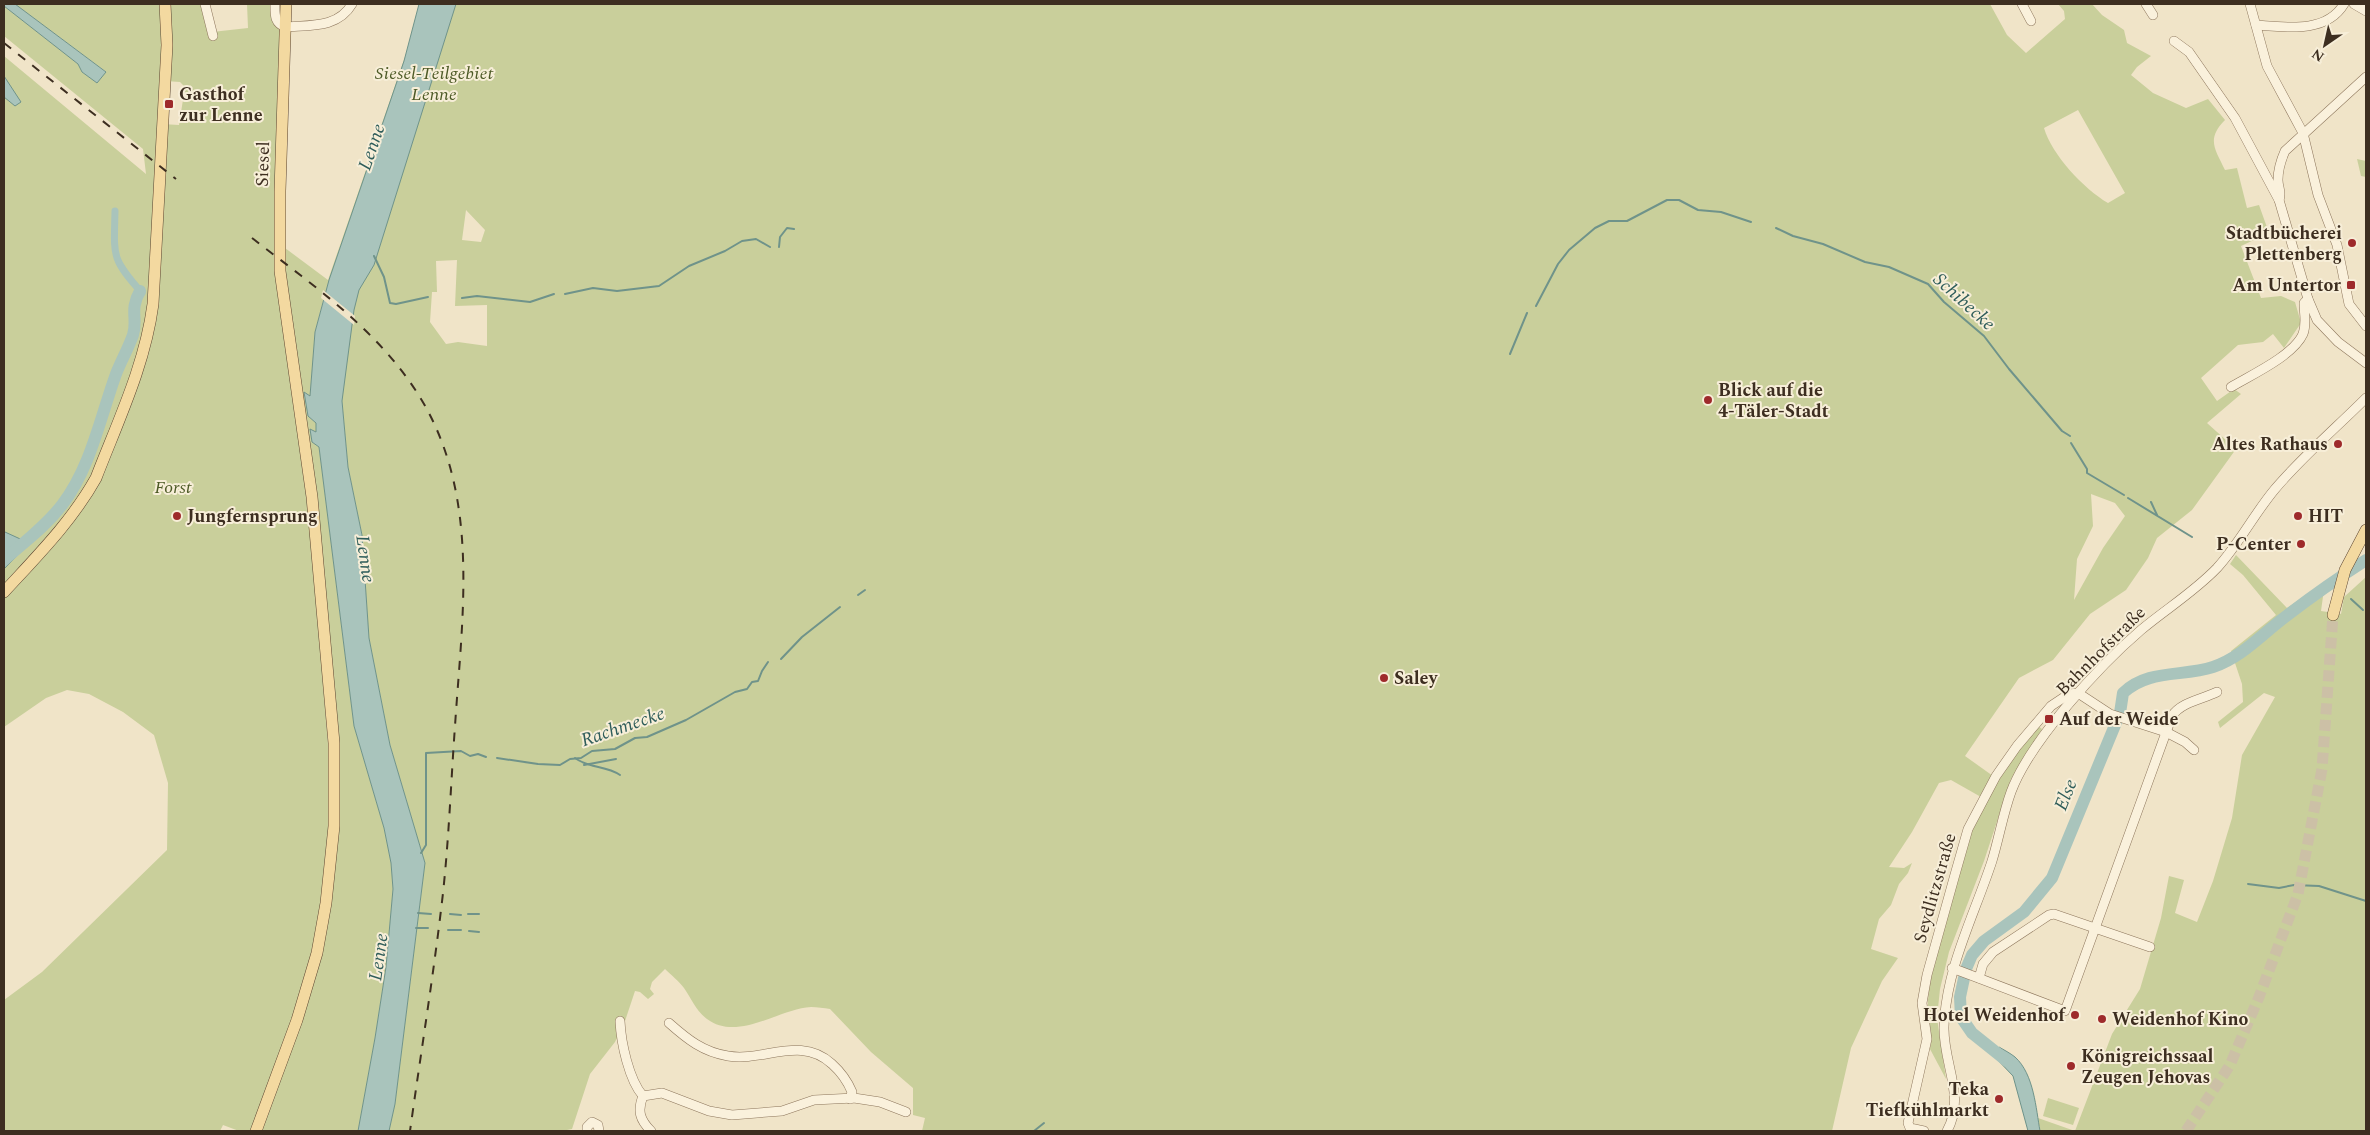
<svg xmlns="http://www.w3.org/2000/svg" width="2370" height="1135" font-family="Spectral,serif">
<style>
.green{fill:#c9cf9b;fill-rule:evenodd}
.water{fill:#a9c4bc;stroke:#6f938a}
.pier{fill:#f0e4c8}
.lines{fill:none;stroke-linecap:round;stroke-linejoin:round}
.stream{stroke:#6f938a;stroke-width:2}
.canal{stroke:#a9c4bc;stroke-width:7}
.river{stroke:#a9c4bc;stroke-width:12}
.major-tunnel{stroke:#ccc0a6;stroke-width:11;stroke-dasharray:11 5.5;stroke-linecap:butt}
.minor-casing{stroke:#8d765c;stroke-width:10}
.major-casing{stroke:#5b4430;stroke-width:12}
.minor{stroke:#faf1dc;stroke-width:9}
.major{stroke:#f3d9a0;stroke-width:11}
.rail{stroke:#3d2e20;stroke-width:2;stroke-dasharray:9 9;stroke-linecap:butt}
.poi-dot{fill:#9e2a2b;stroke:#f7eed8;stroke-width:2}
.labels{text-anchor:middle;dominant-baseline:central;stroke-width:4;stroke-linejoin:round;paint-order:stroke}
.park-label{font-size:18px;font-style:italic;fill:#4d5a26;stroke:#f7eed8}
.poi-label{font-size:18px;font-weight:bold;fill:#3d2e20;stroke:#f7eed8;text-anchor:start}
.street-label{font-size:18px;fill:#3d2e20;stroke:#f7eed8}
.water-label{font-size:19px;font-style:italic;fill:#2f5d5a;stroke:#f7eed8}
</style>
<rect width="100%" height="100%" fill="#f0e4c8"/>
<g class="green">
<path d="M15,4H205L212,32L248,28L247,4H279L282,29L285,248L328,280L406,54L420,4H1990L2007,35L2026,53L2065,19L2064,11L2058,4H2092L2102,15L2124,30L2127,43L2151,56L2137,67L2131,75L2153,93L2186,108L2208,99L2225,120C2206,139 2215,149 2225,170L2237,168L2247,208L2259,205L2269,233L2241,246L2261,298L2281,296L2295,302L2301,323L2284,348L2273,334L2263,342L2238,345L2201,378L2217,401L2234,389L2241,394L2207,423L2236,449L2192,510L2157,538L2148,558L2126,590L2090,614L2053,660L2019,678L1965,756L1993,776L2038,726L2042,729L2011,779L1984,861L1949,952L1940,989L1937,1018L1946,1079L1930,1049C1933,1032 1927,1017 1928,1000C1930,973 1939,947 1946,921C1956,876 1957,838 1981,797L1951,780L1939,783L1912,832L1889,867L1904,868L1912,863L1908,873L1899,884L1891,905L1879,919L1871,949L1898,958L1882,981L1851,1048L1832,1131H922L925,1118L913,1115V1088L871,1052L830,1009C824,1008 817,1007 811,1007C778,1009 738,1042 707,1019C696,1011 691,998 684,988C679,981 671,975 665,969L652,982L650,989L654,994L648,999L640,992L635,991L624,1024L615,1042L590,1074L572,1129L562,1131H389L395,1104L425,863L390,745L369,638L362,535L348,467L342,401L343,380L326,290L315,332L310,397L305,393L308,416L316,423L317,433L311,430L312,442L319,447L354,726L384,828L391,863L393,889L386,967L375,1038L358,1131H258L311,992L336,827L321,657L331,780L329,825L322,902L304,989L251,1131H239L223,1125L220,1131H4V1000L42,972L167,850L168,783L154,735L123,712L89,694L67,690L46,698L4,727V56L146,174L143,149L4,36V6L78,64L82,72L97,83L105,71ZM165,81L180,82L185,87L179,125L162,124ZM2078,110L2125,193L2108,203C2084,189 2052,155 2044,128ZM466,210L485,230L481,242L462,240ZM457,260L455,306L487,305V346L458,342L446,344L430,322L432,292H437L436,261ZM2091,494L2115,503L2125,516L2103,548L2074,600L2077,559L2093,526Z"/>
<path d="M2357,159L2366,161V177L2361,176Z"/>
<path d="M2236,555L2287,608L2325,582L2321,611L2341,614L2344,597L2366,577V1131H2075L2112,1034L2140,989L2161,918L2169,876L2184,880L2175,913L2197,922L2213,881L2232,818L2242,755L2275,697L2264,693L2220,728L2218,722L2243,702L2242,684L2231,651L2276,615L2243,575L2230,564Z"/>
<path d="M2048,1098L2079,1108L2073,1125L2043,1116Z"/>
<path d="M2038,1118L2075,1131H2040Z"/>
</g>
<g class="water">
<path d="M4,4H15L106,72L97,83L82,72L78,64L4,6Z"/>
<path d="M419,4H456L374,265L359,290L354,310L342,401L348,467L362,535L369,638L390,745L425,863L395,1104L389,1131H358L375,1038L386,967L393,889L391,863L384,828L354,726L319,447L312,442L310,429L316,432V423L308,416L304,392L310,396L315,332L329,280L404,61Z"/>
<path d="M4,76L21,102L15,106L4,97Z"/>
<path d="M5,532L29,543L4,569V533Z"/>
<path d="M1999,1047C2004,1050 2010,1053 2015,1057C2034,1074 2036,1109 2040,1131H2028L2013,1076L1993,1055Z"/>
</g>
<path class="pier" d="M323,290L355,316L354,325L321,298Z"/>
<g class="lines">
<g class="stream">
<path d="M1776,228L1793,236L1823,244L1865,262L1889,267L1928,284L1944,302L1984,336L2009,369L2062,431L2070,436"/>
<path d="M779,247L780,237L787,228L794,229"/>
<path d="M374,256L384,277L390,303L396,304L428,297"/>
<path d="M565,294L593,288L617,291L659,286L689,266L725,251L742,241L756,239L770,247"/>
<path d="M462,298L477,296L530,302L554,294"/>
<path d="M1536,306L1558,264L1569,250L1595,228L1609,221H1627L1667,200H1679L1698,210L1721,212L1751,222"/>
<path d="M1510,354L1527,313"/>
<path d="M2071,443L2087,469V473L2124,495"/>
<path d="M2128,498L2192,537"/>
<path d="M2151,502L2157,515"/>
<path d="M858,595L865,590"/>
<path d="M2351,599L2363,610"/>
<path d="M781,659L802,637L840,607"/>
<path d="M497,758L538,764L560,765L570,759L581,758L592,751L615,749L635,738L647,737L686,720L735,692L747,689L752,682L758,681L762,671L768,662"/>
<path d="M575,758C590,769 605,765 620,775"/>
<path d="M584,765L616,759"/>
<path d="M421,853L426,845V753L461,751L470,756L478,754L486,757"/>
<path d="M2248,884L2279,888L2294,885L2319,886L2366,901"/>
<path d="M418,913L431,914"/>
<path d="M450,914L461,915"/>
<path d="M468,914H479"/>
<path d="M416,928H428"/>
<path d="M448,930H461"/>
<path d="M469,931L479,932"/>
<path d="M1034,1131L1044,1123"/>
</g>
<path class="canal" d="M115,211C114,257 111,258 142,293"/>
<g class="river">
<path d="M4,560C24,542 45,527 62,505C91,467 100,418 116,374C121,361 128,349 133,335C138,319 129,310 140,291"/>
<path d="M2007,1061L1972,1033L1961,1017L1960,997L1966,969L1972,955L1984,941L2024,912L2052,878L2120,713L2123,693C2148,669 2182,677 2213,667C2242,657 2261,635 2285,617C2311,597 2338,578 2366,560"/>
</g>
<path class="major-tunnel" d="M2186,1131L2230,1065L2259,997L2298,894L2322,769L2333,615"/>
<defs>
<g id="minor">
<path d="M205,4L213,36"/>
<path d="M275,4C275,14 274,24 286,27C311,25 338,28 352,4"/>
<path d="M2022,4L2031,21"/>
<path d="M2146,4L2153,15"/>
<path d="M2250,4L2267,66L2303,133L2318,195L2337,245L2349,304L2366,326"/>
<path d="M2354,4L2366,11"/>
<path d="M2256,25C2285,27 2326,34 2344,4"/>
<path d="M2174,41L2189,52L2235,118L2279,200L2308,299L2317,320L2338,342L2366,363"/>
<path d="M2279,200C2282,192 2278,188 2278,180C2278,169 2281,160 2285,151L2366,77"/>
<path d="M2231,387C2251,375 2293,356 2303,334C2307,323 2304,314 2304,303L2308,299"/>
<path d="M1952,968L2065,1011L2172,716C2181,702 2203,699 2217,692"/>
<path d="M1979,978L1983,964L1993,952L2049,915L2054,914L2150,947"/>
<path d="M620,1021C621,1043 629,1080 643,1096"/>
<path d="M669,1023C687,1039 703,1052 728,1056C764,1062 801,1035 832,1064C841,1072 847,1080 852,1092L850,1099"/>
<path d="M643,1096L662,1093L709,1111L732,1115L782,1111L814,1100L854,1098L880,1102L906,1112"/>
<path d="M643,1096C637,1111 640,1120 651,1131"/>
<path d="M587,1131V1127L592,1122L598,1125L599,1131"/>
<path d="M1924,1131L1910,1128L1908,1123L1927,1039L1922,1003L1927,975L1954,878L1968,829L1996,776L2017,746L2051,706L2069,694L2078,693L2110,714L2166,732L2185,742L2194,750"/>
<path d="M1947,1131C1966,1097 1943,1063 1944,1027C1946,968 1974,916 1992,861C1999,838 2003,814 2011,792C2030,741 2100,665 2141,630C2166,609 2194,592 2217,568C2239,544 2254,514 2275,489C2303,456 2336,428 2366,398"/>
</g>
<g id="major">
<path d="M4,592C38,555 72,521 96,478C118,421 145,365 153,304L167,45L165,4"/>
<path d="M2333,615L2345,570L2366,530"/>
<path d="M256,1131L297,1020L317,953L326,903L334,826V743L312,497L280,271V191L286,4"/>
</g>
</defs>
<use href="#minor" class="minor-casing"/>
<use href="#major" class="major-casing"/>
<use href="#minor" class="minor"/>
<use href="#major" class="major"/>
<g class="rail">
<path d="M4,43L176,179"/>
<path d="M252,238C315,287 383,333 424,404C480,502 462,618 455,726C451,781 449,837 443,893C434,972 421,1052 410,1131"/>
</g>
</g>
<g class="poi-dot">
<rect x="164" y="99" width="10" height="10" rx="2.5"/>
<circle cx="2352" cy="243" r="5"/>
<rect x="2346" y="280" width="10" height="10" rx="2.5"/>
<circle cx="1708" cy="400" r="5"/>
<circle cx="2338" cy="444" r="5"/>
<circle cx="177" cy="516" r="5"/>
<circle cx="2298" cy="516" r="5"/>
<circle cx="2301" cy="544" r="5"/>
<circle cx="1384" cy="678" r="5"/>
<rect x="2044" y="714" width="10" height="10" rx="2.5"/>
<circle cx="2075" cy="1015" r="5"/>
<circle cx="2102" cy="1019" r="5"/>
<circle cx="2071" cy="1066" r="5"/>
<circle cx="1999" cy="1099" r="5"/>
</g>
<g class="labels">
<g class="park-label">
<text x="434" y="73">Siesel-Teilgebiet<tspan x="434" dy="21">Lenne</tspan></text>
<text x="173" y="487">Forst</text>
</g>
<g class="poi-label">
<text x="179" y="94">Gasthof<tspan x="179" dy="21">zur Lenne</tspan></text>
<text x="2342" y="233" text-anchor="end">Stadtbücherei<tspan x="2342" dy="21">Plettenberg</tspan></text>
<text x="2341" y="285" text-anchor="end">Am Untertor</text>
<text x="1718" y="390">Blick auf die<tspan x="1718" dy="21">4-Täler-Stadt</tspan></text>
<text x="2328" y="444" text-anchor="end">Altes Rathaus</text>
<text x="187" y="516">Jungfernsprung</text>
<text x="2308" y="516">HIT</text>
<text x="2291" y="544" text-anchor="end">P-Center</text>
<text x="1394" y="678">Saley</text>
<text x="2059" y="719">Auf der Weide</text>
<text x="2065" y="1015" text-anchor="end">Hotel Weidenhof</text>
<text x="2112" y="1019">Weidenhof Kino</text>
<text x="2081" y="1056">Königreichssaal<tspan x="2081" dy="21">Zeugen Jehovas</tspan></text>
<text x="1989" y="1089" text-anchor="end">Teka<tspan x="1989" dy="21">Tiefkühlmarkt</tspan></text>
</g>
<g class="street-label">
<text transform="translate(263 164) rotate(-88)">Siesel</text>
<text transform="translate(2101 651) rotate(-45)">Bahnhofstraße</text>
<text transform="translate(1935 888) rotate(-74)">Seydlitzstraße</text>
</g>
<g class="water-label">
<text transform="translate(372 147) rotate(-71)">Lenne</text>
<text transform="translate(1964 302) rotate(42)">Schibecke</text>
<text transform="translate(365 559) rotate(82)">Lenne</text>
<text transform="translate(623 727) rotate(-19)">Rachmecke</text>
<text transform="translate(2066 795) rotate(-68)">Else</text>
<text transform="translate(379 957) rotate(-82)">Lenne</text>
</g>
</g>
<rect width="2370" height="1135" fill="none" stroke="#3d2e20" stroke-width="10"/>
<g transform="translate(2325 45) rotate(214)" stroke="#f7eed8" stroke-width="4" paint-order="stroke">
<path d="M0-4L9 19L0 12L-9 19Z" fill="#3d2e20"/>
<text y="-8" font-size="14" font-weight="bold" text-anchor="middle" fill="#3d2e20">N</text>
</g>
</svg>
